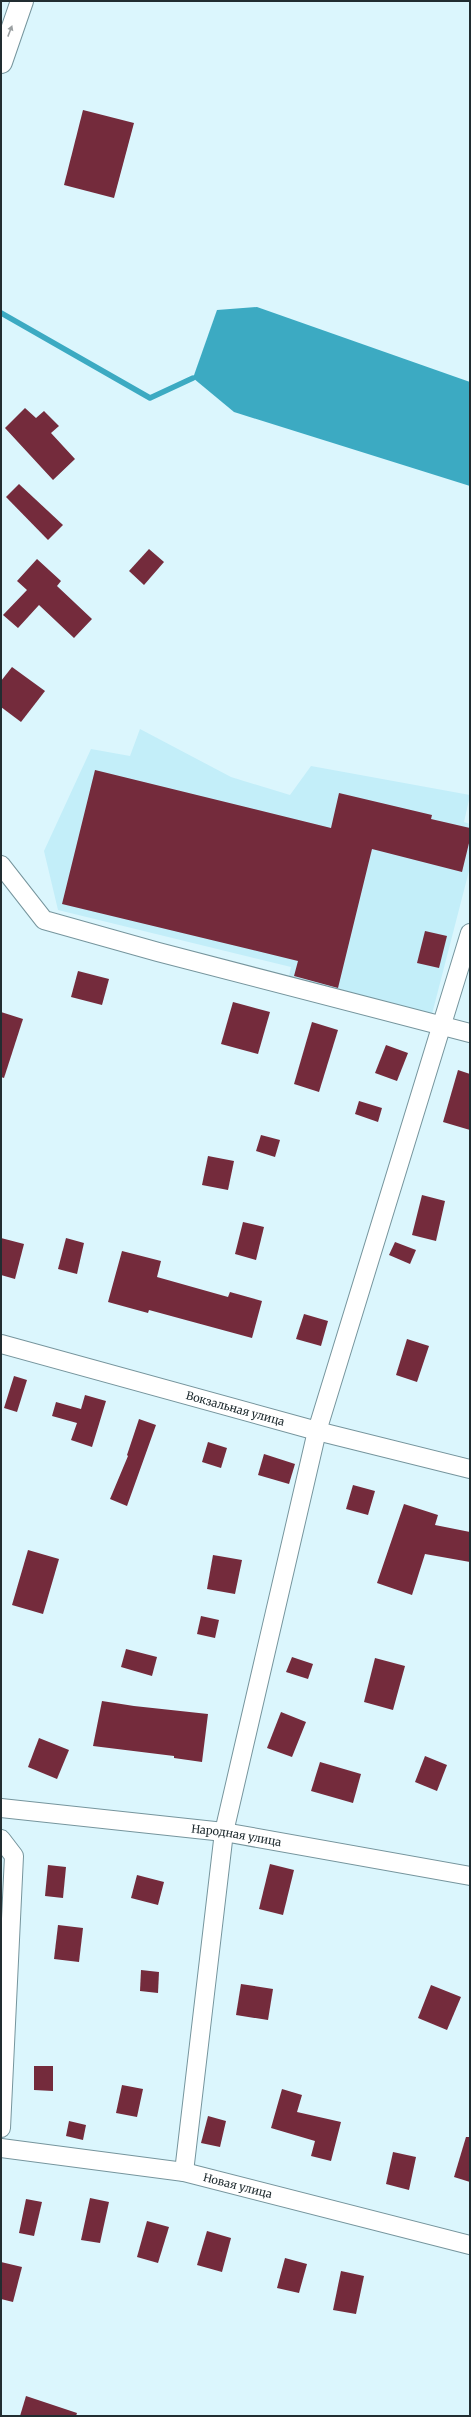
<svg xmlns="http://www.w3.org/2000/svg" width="471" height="2417" font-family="Merriweather,serif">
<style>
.built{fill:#c3eef9}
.water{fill:#3caac2}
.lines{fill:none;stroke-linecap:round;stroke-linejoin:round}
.stream{stroke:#3caac2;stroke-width:5.5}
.building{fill:#742b3c}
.minor-casing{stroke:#76959d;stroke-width:20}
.tertiary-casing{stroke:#76959d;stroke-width:24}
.minor{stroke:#fff;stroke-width:18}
.tertiary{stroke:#fff;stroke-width:22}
.oneway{fill:#9ba0a2}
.labels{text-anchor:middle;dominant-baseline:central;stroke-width:4;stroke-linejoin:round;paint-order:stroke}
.street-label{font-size:11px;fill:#212d31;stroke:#dbf6fd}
</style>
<rect width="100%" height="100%" fill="#dbf6fd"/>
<path class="built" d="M140,729L231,777L290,795L311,766L470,795L464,822L470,824V867L432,1014L288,981L291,967L58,910L44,851L91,749L130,756Z"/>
<path class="water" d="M257,307L470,382V486L234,412L193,378L217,310Z"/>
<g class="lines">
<path class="stream" d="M1,313L150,398L193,378"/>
</g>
<g class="building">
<path d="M83,110L134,123L114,198L64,185Z"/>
<path d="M25,408L36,418L44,411L59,426L51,433L75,459L53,480L5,428Z"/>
<path d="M19,484L63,525L48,540L6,497Z"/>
<path d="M149,549L164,562L144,585L129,571Z"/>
<path d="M37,559L61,581L57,586L92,619L74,638L39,605L18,628L3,615L27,590L17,581Z"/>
<path d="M12,667L45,691L21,722L1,707V681Z"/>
<path d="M95,770L331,828L339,793L432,815L431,819L470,828V839L462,872L372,849L338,988L294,976L298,961L62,904Z"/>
<path d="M425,931L447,936L439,968L417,963Z"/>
<path d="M78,971L109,979L102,1005L71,997Z"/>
<path d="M233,1002L270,1012L258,1054L221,1044Z"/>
<path d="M1,1012L23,1019L4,1078L1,1077Z"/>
<path d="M312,1022L338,1030L319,1092L294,1084Z"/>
<path d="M386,1045L408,1053L397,1081L375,1073Z"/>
<path d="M458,1070L470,1074V1130L443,1122Z"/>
<path d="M359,1101L382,1108L378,1122L355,1114Z"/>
<path d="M261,1135L280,1140L275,1157L256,1151Z"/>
<path d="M208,1156L234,1161L228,1190L202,1185Z"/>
<path d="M422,1195L445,1201L436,1241L412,1235Z"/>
<path d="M243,1222L264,1227L256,1260L235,1254Z"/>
<path d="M1,1238L24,1244L15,1279L1,1275Z"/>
<path d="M66,1238L84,1243L77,1274L58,1269Z"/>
<path d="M395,1242L416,1250L410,1264L389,1255Z"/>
<path d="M122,1251L161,1261L157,1277L228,1297L230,1292L262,1301L252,1338L149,1310L148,1313L108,1302Z"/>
<path d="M304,1314L328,1321L321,1346L296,1339Z"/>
<path d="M407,1339L429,1346L417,1382L396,1375Z"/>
<path d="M14,1376L27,1380L17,1412L4,1408Z"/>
<path d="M85,1395L106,1401L92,1447L71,1440L77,1423L52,1416L56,1402L81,1409Z"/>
<path d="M139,1419L156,1425L127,1506L110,1499L128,1456L127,1455Z"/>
<path d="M208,1442L227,1448L221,1468L202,1462Z"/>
<path d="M264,1454L295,1464L289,1484L258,1475Z"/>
<path d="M353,1485L375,1491L368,1515L346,1509Z"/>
<path d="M404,1504L438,1515L435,1525L470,1532V1562L425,1554L412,1595L377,1583Z"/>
<path d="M28,1550L59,1559L43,1614L12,1605Z"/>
<path d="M213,1555L242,1560L235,1594L207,1589Z"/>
<path d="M201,1616L219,1620L215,1638L197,1634Z"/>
<path d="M126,1649L157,1657L152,1676L121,1667Z"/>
<path d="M292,1657L313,1664L308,1679L286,1672Z"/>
<path d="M375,1658L405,1666L393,1710L364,1702Z"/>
<path d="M102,1701L134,1706L208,1714L202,1762L174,1758V1756L93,1746Z"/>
<path d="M281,1712L306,1722L292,1757L267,1748Z"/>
<path d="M39,1738L69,1750L57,1779L28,1767Z"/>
<path d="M425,1756L447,1765L437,1791L415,1782Z"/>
<path d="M320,1762L361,1774L353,1803L311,1791Z"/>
<path d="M270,1864L294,1870L283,1915L259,1909Z"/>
<path d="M48,1865L66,1867L63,1898L45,1896Z"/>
<path d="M137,1875L164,1882L158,1905L131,1898Z"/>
<path d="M58,1925L83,1928L79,1962L54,1959Z"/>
<path d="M141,1970L159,1972L158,1993L140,1991Z"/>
<path d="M241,1984L273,1989L268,2020L236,2015Z"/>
<path d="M431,1985L461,1997L447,2030L418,2018Z"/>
<path d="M34,2066H53V2091L34,2090Z"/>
<path d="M122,2085L143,2089L137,2117L116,2113Z"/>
<path d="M282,2089L302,2095L297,2112L341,2122L331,2161L311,2156L315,2141L271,2128Z"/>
<path d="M208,2116L226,2121L220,2147L201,2143Z"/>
<path d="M69,2121L86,2125L83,2140L66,2136Z"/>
<path d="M466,2137H470V2182L454,2177Z"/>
<path d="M393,2152L416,2157L409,2190L386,2184Z"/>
<path d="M90,2198L109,2202L100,2243L81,2240Z"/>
<path d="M26,2199L42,2202L34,2236L19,2233Z"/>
<path d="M147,2221L169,2227L158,2263L137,2257Z"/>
<path d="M207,2231L231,2238L222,2272L197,2265Z"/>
<path d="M285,2258L307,2264L299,2293L277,2288Z"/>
<path d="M1,2262L22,2267L13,2302L1,2299Z"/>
<path d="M341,2271L364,2276L356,2314L333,2310Z"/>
<path d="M26,2396L77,2413L76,2416H20Z"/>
</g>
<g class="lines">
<defs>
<g id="minor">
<path d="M1,865L44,920L158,952L470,1033"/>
<path id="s1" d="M1,1344L317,1431L470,1469"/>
<path id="s2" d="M1,1808L224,1832L470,1876"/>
<path d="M1,1839L14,1856L1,2128"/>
<path id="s3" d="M1,2148L184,2172L470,2245"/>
<path d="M184,2172L224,1832L317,1431L470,933"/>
</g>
<path id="tertiary" d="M1,62L22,1"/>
</defs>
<use href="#minor" class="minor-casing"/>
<use href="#tertiary" class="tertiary-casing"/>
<use href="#minor" class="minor"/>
<use href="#tertiary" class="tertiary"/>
</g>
<defs><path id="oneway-solid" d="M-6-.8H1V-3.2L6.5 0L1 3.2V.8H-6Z"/></defs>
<use class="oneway" href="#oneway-solid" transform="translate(10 31) rotate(-69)"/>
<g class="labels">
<g class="street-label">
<text stroke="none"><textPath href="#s1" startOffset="243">Вокзальная улица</textPath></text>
<text stroke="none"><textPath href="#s2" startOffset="237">Народная улица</textPath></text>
<text stroke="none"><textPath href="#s3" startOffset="240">Новая улица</textPath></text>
</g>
</g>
<rect width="471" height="2417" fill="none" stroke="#212d31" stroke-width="4"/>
</svg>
